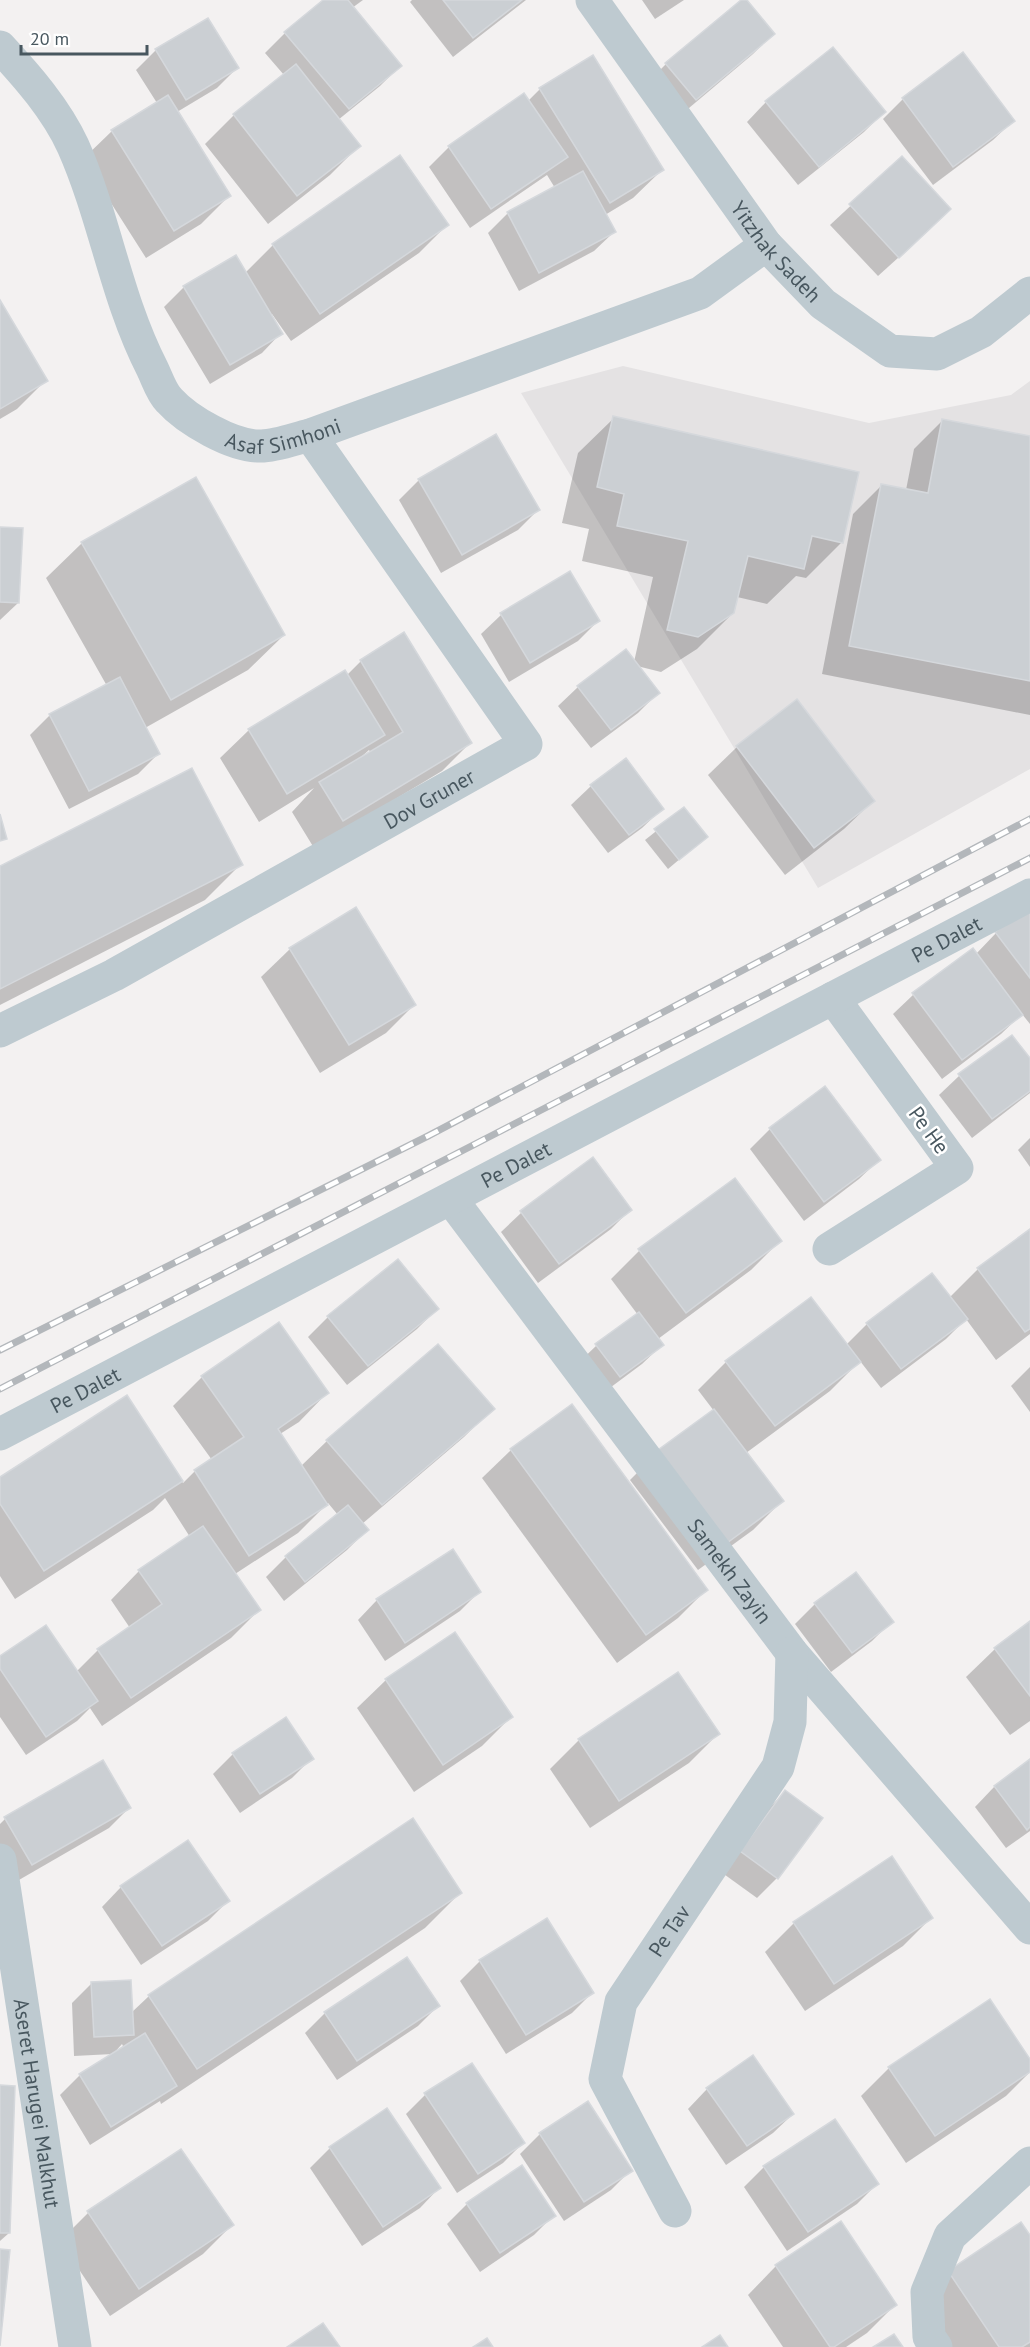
<svg xmlns="http://www.w3.org/2000/svg" width="1030" height="2347" font-family="'PT Sans',sans-serif">
<style>
.education{fill:#e4e2e3}
.shadow{fill:#0003;fill-rule:evenodd}
.building{fill:#cbcfd3;stroke:#d5d8dc;stroke-width:1.5}
.lines{fill:none;stroke-linecap:round;stroke-linejoin:round}
.minor{stroke:#becad0;stroke-width:33}
.rail-casing{stroke:#b3b7bb;stroke-width:7}
.rail{stroke:#fff;stroke-width:4.5;stroke-dasharray:14;stroke-linecap:butt}
.labels{text-anchor:middle;dominant-baseline:central;stroke-width:5;stroke-linejoin:round;paint-order:stroke}
.street-label{font-size:21px;fill:#48575f;stroke:#fff}
</style>
<rect width="100%" height="100%" fill="#f3f1f1"/>
<path class="education" d="M623,366L869,423L1011,395L1030,381V769L818,888L521,393Z"/>
<g class="shadow">
<path d="M326,0H363L352,8L400,66L380,86L338,120L359,146L330,175L268,224L205,144L234,115L284,75L265,53L285,33Z"/>
<path d="M412,0H526L453,57L410,2Z"/>
<path d="M642,0H684L655,19Z"/>
<path d="M743,0L773,34L753,54L676,119L646,84L666,64Z"/>
<path d="M156,50L237,68L217,88L177,112L229,196L201,224L146,258L83,159L112,131L157,103L136,70Z"/>
<path d="M540,89L662,170L633,198L605,215L614,232L594,251L519,291L488,233L508,213L555,188L547,175L470,228L429,167L449,147L528,101Z"/>
<path d="M903,99L1013,121L993,140L933,185L883,119Z"/>
<path d="M766,102L884,112L864,132L798,185L747,122Z"/>
<path d="M902,158L930,229L878,276L830,225Z"/>
<path d="M447,225L419,253L291,341L272,314L270,315L281,333L262,353L210,384L164,307L184,287L245,273L273,245Z"/>
<path d="M0,303L46,380L17,409L0,419Z"/>
<path d="M614,418L842,542L806,578L796,576L767,604L737,597L733,613L697,649L661,672L637,666L658,693L638,713L591,748L558,706L578,687L634,662L653,577L582,561L589,529L562,523L578,453Z"/>
<path d="M943,420L1030,438V715L822,674L853,514L882,485L906,490L914,449Z"/>
<path d="M419,480L538,510L518,530L441,573L399,500Z"/>
<path d="M0,528L18,603L0,620Z"/>
<path d="M82,543L284,635L248,670L145,728L158,754L138,774L69,809L30,735L50,715L107,686L46,578Z"/>
<path d="M569,573L598,621L578,641L509,682L481,634L501,615Z"/>
<path d="M404,634L470,743L442,771L314,848L292,812L314,788L259,822L220,758L249,730L347,675L361,661ZM369,750L371,753L359,759Z"/>
<path d="M737,747L873,801L844,829L785,875L708,775Z"/>
<path d="M591,786L662,809L642,828L608,853L571,805Z"/>
<path d="M684,809L706,837L668,869L645,840Z"/>
<path d="M241,864L205,900L0,1005V868Z"/>
<path d="M1030,908V1024L1022,1014L1001,1034L942,1079L893,1014L913,995L976,954L996,933Z"/>
<path d="M290,949L414,1005L386,1033L320,1073L261,977Z"/>
<path d="M1030,1061V1093L972,1138L939,1095L959,1076Z"/>
<path d="M825,1088L879,1160L859,1179L804,1221L750,1149L770,1129Z"/>
<path d="M1030,1138V1167L1018,1150Z"/>
<path d="M592,1159L630,1210L611,1229L538,1283L501,1232L521,1213Z"/>
<path d="M1030,1230V1334L996,1360L966,1319L946,1339L881,1388L860,1361L830,1391L746,1453L782,1501L753,1530L698,1570L630,1480L659,1451L714,1411L698,1390L726,1362L846,1345L867,1324L949,1298L978,1269Z"/>
<path d="M780,1241L751,1270L658,1339L662,1345L642,1364L599,1396L576,1365L596,1346L638,1315L611,1279L639,1251Z"/>
<path d="M397,1261L437,1309L417,1329L347,1385L308,1337L328,1317Z"/>
<path d="M278,1324L327,1393L299,1422L280,1434L301,1466L327,1441L493,1408L464,1437L362,1524L367,1530L347,1550L284,1601L266,1577L286,1557L338,1515L328,1503L298,1533L235,1574L259,1610L231,1638L102,1726L90,1708L77,1721L26,1755L0,1717V1658L76,1672L98,1650L130,1628L111,1600L139,1571L190,1537L165,1498L153,1510L15,1599L0,1576V1479L127,1397L183,1483L195,1471L212,1460L173,1406L202,1377Z"/>
<path d="M1030,1367V1412L1011,1386Z"/>
<path d="M511,1450L706,1590L678,1618L617,1663L482,1478Z"/>
<path d="M479,1592L460,1611L385,1661L358,1620L377,1600Z"/>
<path d="M815,1604L892,1621L872,1641L831,1672L795,1624Z"/>
<path d="M1030,1623V1721L1010,1735L966,1677L995,1649Z"/>
<path d="M677,1674L718,1734L689,1763L590,1828L550,1769L579,1740Z"/>
<path d="M386,1680L511,1717L482,1746L414,1792L357,1708Z"/>
<path d="M286,1719L312,1758L292,1778L240,1813L213,1774L233,1754Z"/>
<path d="M1030,1761V1831L1006,1848L975,1807L994,1787Z"/>
<path d="M785,1792L821,1819L777,1878L757,1898L721,1872L765,1812Z"/>
<path d="M129,1808L109,1828L12,1884L0,1863V1824L5,1819Z"/>
<path d="M891,1858L931,1918L903,1946L805,2011L765,1952L794,1923Z"/>
<path d="M121,1887L228,1901L208,1921L141,1965L102,1907Z"/>
<path d="M460,1893L425,1928L161,2104L160,2101L90,2145L60,2095L80,2075L124,2048L122,2044L113,2054L74,2056L72,2003L92,1983L131,2013L149,1996Z"/>
<path d="M480,1961L592,1993L572,2013L506,2054L460,1981Z"/>
<path d="M438,2006L418,2026L337,2080L305,2033L325,2013Z"/>
<path d="M1030,2062V2072L1006,2096L906,2163L861,2096L889,2068Z"/>
<path d="M0,2087L9,2233L0,2241Z"/>
<path d="M707,2089L793,2114L773,2133L726,2165L688,2109Z"/>
<path d="M425,2095L523,2143L503,2163L457,2193L406,2114Z"/>
<path d="M540,2134L631,2170L611,2190L564,2221L520,2154Z"/>
<path d="M330,2148L439,2188L420,2208L362,2246L310,2168Z"/>
<path d="M522,2167L554,2215L534,2235L480,2272L447,2224L467,2204Z"/>
<path d="M764,2167L877,2184L857,2204L787,2251L744,2187Z"/>
<path d="M88,2213L232,2225L203,2254L110,2316L60,2241Z"/>
<path d="M1030,2238V2347H940L913,2308L949,2272Z"/>
<path d="M776,2266L895,2305L867,2333L846,2347H783L748,2295Z"/>
</g>
<g class="building">
<path d="M323,0H348L402,66L349,109L284,32Z"/>
<path d="M443,0H522L473,38Z"/>
<path d="M741,0H747L775,34L696,100L665,63Z"/>
<path d="M208,18L239,68L186,100L155,49Z"/>
<path d="M833,47L886,112L819,167L765,101Z"/>
<path d="M963,52L1015,121L953,167L902,98Z"/>
<path d="M593,55L664,170L610,203L539,88Z"/>
<path d="M296,64L361,146L297,196L233,114Z"/>
<path d="M524,93L568,157L491,209L448,146Z"/>
<path d="M168,95L231,196L174,231L111,130Z"/>
<path d="M400,155L449,225L320,314L272,244Z"/>
<path d="M902,156L951,209L899,258L849,204Z"/>
<path d="M583,171L616,232L539,273L507,212Z"/>
<path d="M236,255L283,334L230,365L183,286Z"/>
<path d="M0,300L48,381L0,409Z"/>
<path d="M613,416L859,472L843,543L812,536L804,569L748,556L734,613L698,637L667,630L688,541L617,526L624,494L597,487Z"/>
<path d="M942,419L1030,436V681L849,646L881,484L928,493Z"/>
<path d="M496,434L540,510L462,555L418,479Z"/>
<path d="M196,477L285,635L171,700L81,542Z"/>
<path d="M0,527L23,528L19,603L0,602Z"/>
<path d="M570,571L600,621L530,663L500,613Z"/>
<path d="M404,632L472,743L343,821L319,782L403,732L360,660Z"/>
<path d="M626,649L660,693L611,730L577,686Z"/>
<path d="M345,670L385,735L287,794L248,729Z"/>
<path d="M120,677L160,754L89,791L49,714Z"/>
<path d="M797,699L875,801L814,848L736,746Z"/>
<path d="M626,758L664,809L629,835L590,785Z"/>
<path d="M192,768L243,865L0,989V866Z"/>
<path d="M684,807L708,837L679,860L654,829Z"/>
<path d="M0,814L7,839L0,841Z"/>
<path d="M1030,906V978L995,932Z"/>
<path d="M356,907L416,1005L349,1045L289,948Z"/>
<path d="M973,948L1023,1015L962,1060L912,993Z"/>
<path d="M1012,1035L1030,1058V1091L992,1119L958,1074Z"/>
<path d="M825,1086L881,1160L824,1202L769,1128Z"/>
<path d="M593,1157L632,1210L559,1264L520,1211Z"/>
<path d="M735,1178L782,1241L686,1313L638,1249Z"/>
<path d="M1030,1229V1329L1025,1332L977,1268Z"/>
<path d="M398,1259L439,1309L368,1366L327,1316Z"/>
<path d="M932,1273L968,1319L901,1369L866,1323Z"/>
<path d="M811,1297L861,1362L775,1426L725,1361Z"/>
<path d="M639,1312L664,1345L620,1377L595,1344Z"/>
<path d="M279,1322L329,1393L278,1429L328,1505L249,1556L194,1470L244,1437L201,1376Z"/>
<path d="M438,1344L495,1409L382,1505L326,1440Z"/>
<path d="M127,1395L183,1481L44,1571L0,1504V1477Z"/>
<path d="M572,1404L708,1590L646,1635L510,1449Z"/>
<path d="M714,1409L784,1501L727,1543L658,1450Z"/>
<path d="M348,1505L369,1530L305,1582L285,1556Z"/>
<path d="M203,1526L261,1610L131,1698L97,1649L162,1604L138,1570Z"/>
<path d="M453,1549L481,1592L405,1643L376,1599Z"/>
<path d="M856,1572L894,1622L852,1653L814,1603Z"/>
<path d="M1030,1621V1696L994,1648Z"/>
<path d="M46,1625L98,1701L46,1737L0,1669V1656Z"/>
<path d="M455,1632L513,1717L443,1765L385,1679Z"/>
<path d="M678,1672L720,1734L619,1801L578,1739Z"/>
<path d="M286,1717L314,1759L260,1794L232,1753Z"/>
<path d="M1030,1759V1827L1027,1830L994,1786Z"/>
<path d="M103,1760L131,1808L32,1865L4,1817Z"/>
<path d="M785,1790L823,1818L778,1879L740,1851Z"/>
<path d="M413,1818L462,1893L197,2069L148,1995Z"/>
<path d="M188,1840L230,1901L162,1946L120,1886Z"/>
<path d="M892,1856L933,1918L834,1984L793,1922Z"/>
<path d="M547,1918L594,1993L526,2035L479,1960Z"/>
<path d="M407,1957L440,2006L357,2061L324,2012Z"/>
<path d="M131,1980L134,2035L94,2037L91,1982Z"/>
<path d="M990,1999L1030,2059V2072L935,2136L888,2067Z"/>
<path d="M145,2033L177,2086L111,2127L79,2074Z"/>
<path d="M753,2055L794,2114L747,2146L706,2088Z"/>
<path d="M472,2063L525,2143L478,2174L424,2093Z"/>
<path d="M0,2085L15,2086L10,2233H0Z"/>
<path d="M588,2101L633,2171L584,2202L539,2133Z"/>
<path d="M387,2108L441,2188L383,2227L329,2147Z"/>
<path d="M835,2119L879,2184L808,2232L763,2166Z"/>
<path d="M181,2149L234,2225L139,2289L87,2211Z"/>
<path d="M522,2165L556,2216L500,2253L466,2203Z"/>
<path d="M841,2221L897,2305L834,2347H830L775,2265Z"/>
<path d="M1021,2222L1030,2235V2342L1022,2347H999L948,2271Z"/>
<path d="M0,2249L10,2250L0,2346Z"/>
<path d="M323,2323L340,2347H287Z"/>
<path d="M894,2334L903,2347H873Z"/>
<path d="M720,2335L728,2347H702Z"/>
<path d="M487,2338L493,2347H473Z"/>
</g>
<g class="lines">
<g class="minor">
<path id="s1" d="M592,0L766,245L823,304L890,351L937,354L981,332L1030,293"/>
<path id="s2" d="M0,47C27,76 56,109 73,146C105,218 116,298 152,368C157,378 161,392 169,400C187,420 233,447 261,446C276,446 294,439 310,435L700,293L766,245"/>
<path id="s3" d="M0,1031L114,975L526,744L310,435"/>
<path id="s4" d="M451,1199L792,1653L1030,1928"/>
<path d="M829,1249L957,1168L833,998"/>
<path id="s5" d="M0,1434L1030,895"/>
<path id="s6" d="M0,1860L75,2347"/>
<path id="s7" d="M675,2211L605,2079L621,2002L778,1767L790,1722L792,1653"/>
<path d="M936,2347L929,2337L927,2292L950,2236L1030,2163"/>
</g>
<defs>
<g id="rail">
<path d="M0,1350L428,1136L1030,819"/>
<path d="M0,1389L1030,858"/>
</g>
</defs>
<use href="#rail" class="rail-casing"/>
<use href="#rail" class="rail"/>
</g>
<g class="labels">
<g class="street-label">
<text stroke="none"><textPath href="#s1" startOffset="312">Yitzhak Sadeh</textPath></text>
<text stroke="none"><textPath href="#s2" startOffset="524">Asaf Simhoni</textPath></text>
<text stroke="none"><textPath href="#s3" startOffset="488">Dov Gruner</textPath></text>
<text stroke="none"><textPath href="#s5" startOffset="1068">Pe Dalet</textPath></text>
<text transform="translate(929 1130) rotate(54)">Pe He</text>
<text stroke="none"><textPath href="#s5" startOffset="582">Pe Dalet</textPath></text>
<text stroke="none"><textPath href="#s5" startOffset="96">Pe Dalet</textPath></text>
<text stroke="none"><textPath href="#s4" startOffset="465">Samekh Zayin</textPath></text>
<text stroke="none"><textPath href="#s7" startOffset="314">Pe Tav</textPath></text>
<text stroke="none"><textPath href="#s6" startOffset="246">Aseret Harugei Malkhut</textPath></text>
</g>
</g>
<path d="M21 45v9h126v-9" fill="none" stroke="#48575f" stroke-width="3"/>
<text x="30" y="45" font-size="18" fill="#48575f" stroke="#ffffff" stroke-width="4.5" paint-order="stroke">20 m</text>
</svg>
